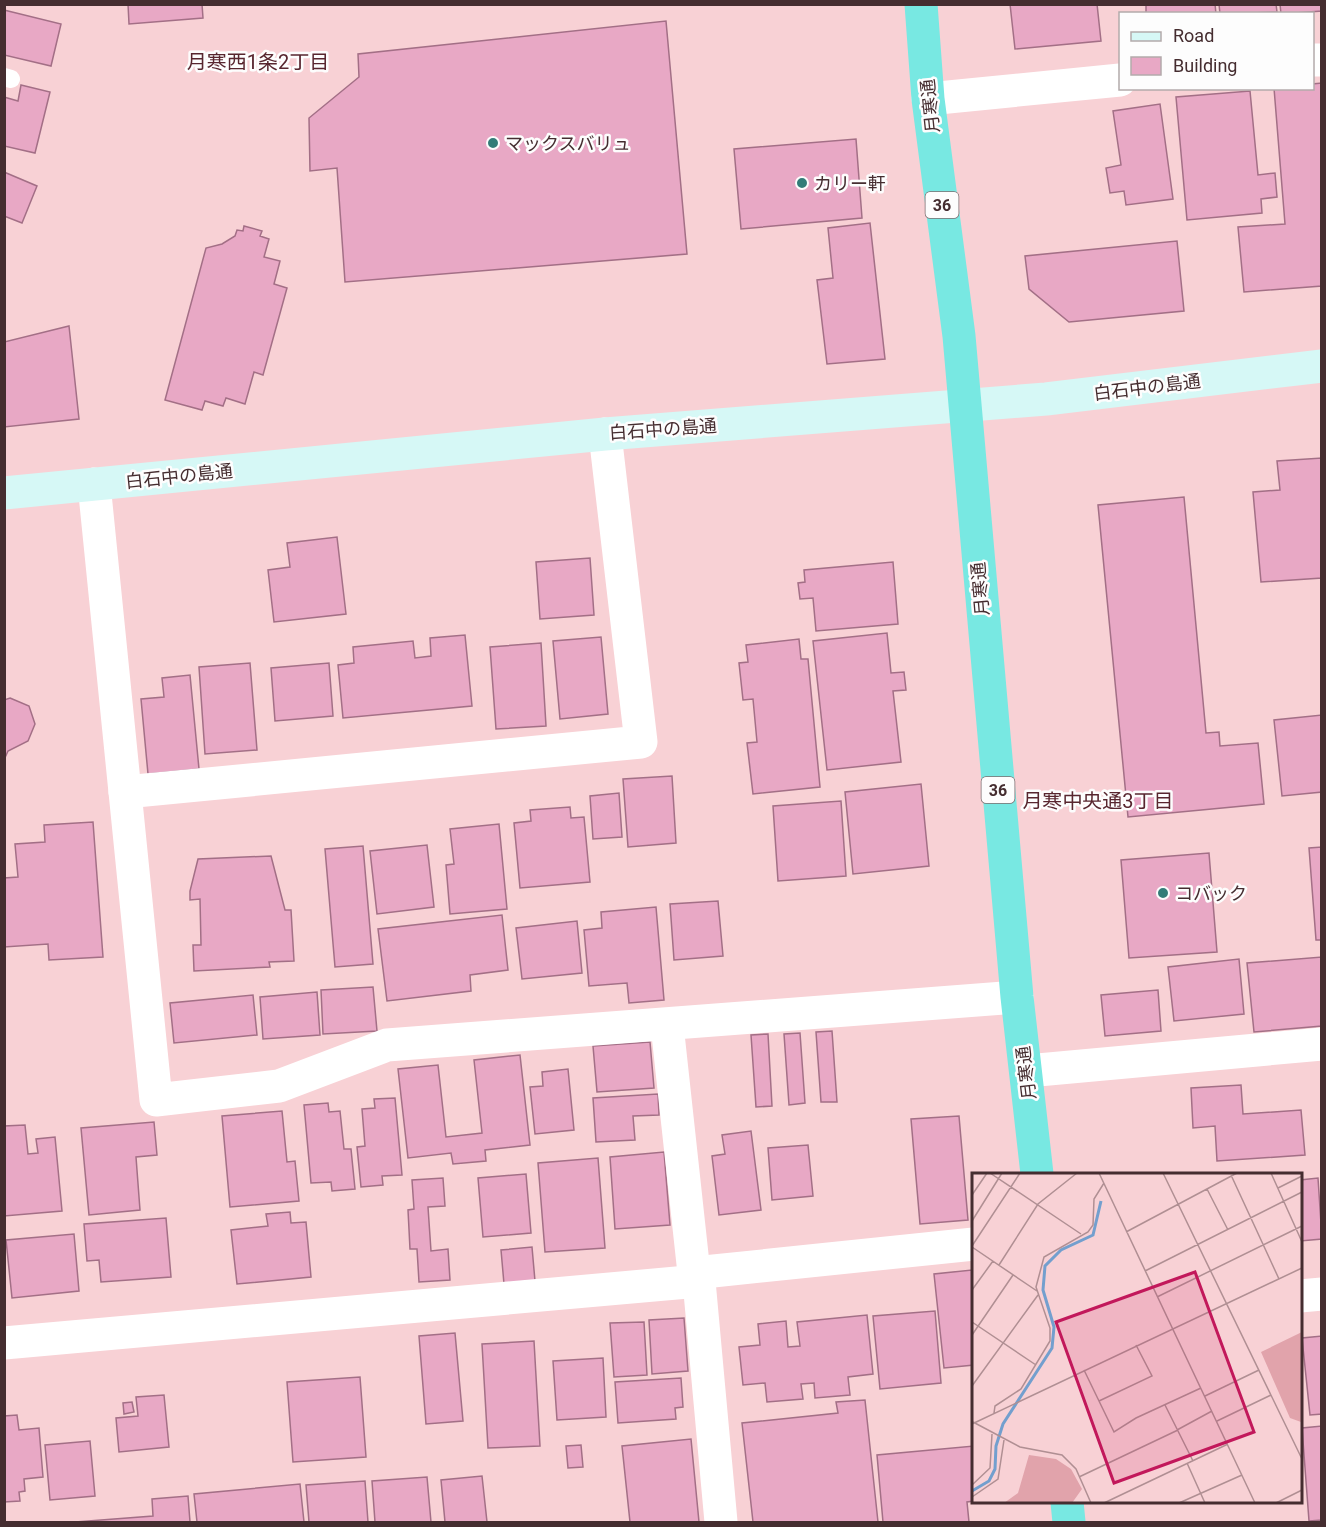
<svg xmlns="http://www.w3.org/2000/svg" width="1326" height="1527" font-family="Roboto,'Noto Sans JP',sans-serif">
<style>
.building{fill:#e8a8c5;stroke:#a36f86;stroke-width:1.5}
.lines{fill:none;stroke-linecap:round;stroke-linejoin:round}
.lane{stroke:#fff;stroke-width:18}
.street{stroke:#fff;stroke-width:33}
.secondary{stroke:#d6f8f6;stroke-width:33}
.highway{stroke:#78e8e2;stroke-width:33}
.poi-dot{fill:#337c78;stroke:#fdfdfd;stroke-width:2}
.labels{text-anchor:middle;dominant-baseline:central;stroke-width:5;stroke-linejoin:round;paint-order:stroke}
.shield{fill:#fdfdfd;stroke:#7c6b6e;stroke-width:1.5}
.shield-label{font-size:16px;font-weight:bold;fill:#452d30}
.street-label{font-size:18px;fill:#452d30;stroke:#fdfdfd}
.poi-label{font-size:18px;fill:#452d30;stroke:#fdfdfd;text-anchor:start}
.neighbourhood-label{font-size:20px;fill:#58262f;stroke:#fdfdfd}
.inset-river{fill:none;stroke:#739fce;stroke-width:3}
.inset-road{fill:none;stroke:#b08f93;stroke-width:1.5}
.view{fill:#c2185b;fill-opacity:0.15;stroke:#c2185b;stroke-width:3}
.inset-edge{fill:none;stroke:#452d30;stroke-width:3}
</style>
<rect width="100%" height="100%" fill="#f8d1d5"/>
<g class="building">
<path d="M128,4H202L203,18L129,24Z"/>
<path d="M1010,4H1097L1101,41L1015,49Z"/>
<path d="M1146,4H1215L1216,14H1146Z"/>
<path d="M1219,4H1276L1277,12L1220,14Z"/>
<path d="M1280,4H1322V11L1281,14Z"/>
<path d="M4,10L61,24L51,66L4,55Z"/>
<path d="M666,21L687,254L345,282L337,168L310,171L309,118L359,77L358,54Z"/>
<path d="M1322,83V286L1244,292L1238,227L1285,224L1274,88H1312V84Z"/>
<path d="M21,85L50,92L35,153L4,146V97L18,101Z"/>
<path d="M1250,91L1258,175L1275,173L1277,197L1261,199L1262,213L1187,220L1176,97Z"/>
<path d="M1160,104L1173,199L1126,205L1124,191L1110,193L1106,168L1121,165L1113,111Z"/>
<path d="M856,139L862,218L741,229L734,149Z"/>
<path d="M4,172L37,186L22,223L4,216Z"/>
<path d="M870,223L885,359L827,364L817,280L833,278L828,228Z"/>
<path d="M244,226L262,231L260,236L269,239L264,257L280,261L274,284L287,288L263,375L254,372L245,404L226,398L223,406L205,401L202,410L165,400L206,248L222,244L235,236L237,230L243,231Z"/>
<path d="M1177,241L1184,311L1069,322L1029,289L1025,256Z"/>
<path d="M69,326L79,419L4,427V342Z"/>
<path d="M1322,458V578L1261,582L1253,492L1280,490L1277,461Z"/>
<path d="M1184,497L1206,733L1219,732L1220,746L1258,743L1264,804L1128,817L1098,505Z"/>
<path d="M337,537L346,614L274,622L268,570L290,567L287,543Z"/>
<path d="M590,558L594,615L540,619L536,562Z"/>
<path d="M893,562L898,624L816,631L813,598L800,599L798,583L805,582L804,570Z"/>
<path d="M887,633L891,673L904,672L906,690L893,691L901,762L827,770L813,641Z"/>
<path d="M465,635L472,706L343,718L338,665L354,663L353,647L413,641L415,658L431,656L430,638Z"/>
<path d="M601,637L608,714L560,719L553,641Z"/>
<path d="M799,639L801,659H808L820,787L753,794L747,743L757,742L753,699L743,700L739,663L748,662L746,645Z"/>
<path d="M541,643L546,726L496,729L490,647Z"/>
<path d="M250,663L257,750L205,754L199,667Z"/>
<path d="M329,663L333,716L275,721L271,668Z"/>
<path d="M190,675L199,769L148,774L141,699L164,697L162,678Z"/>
<path d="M10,698L29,706L35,724L28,741L8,751L4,760V700Z"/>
<path d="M1322,715V792L1282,796L1274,720Z"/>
<path d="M672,776L676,843L628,847L623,779Z"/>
<path d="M921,784L929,866L853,874L845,792Z"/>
<path d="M619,793L622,837L593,839L590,796Z"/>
<path d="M841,801L846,876L778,881L773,806Z"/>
<path d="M570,807L571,818L584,817L590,882L520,888L514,823L531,821L530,810Z"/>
<path d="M93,822L103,957L49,960L48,944L4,947V878L18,877L15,844L45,842L44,825Z"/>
<path d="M499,824L507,909L450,914L446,865L454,864L450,829Z"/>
<path d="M427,845L434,907L377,914L370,851Z"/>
<path d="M363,846L373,964L335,967L325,849Z"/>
<path d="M1322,847V940H1316L1309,848Z"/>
<path d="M1209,853L1217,952L1129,958L1121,860Z"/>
<path d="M271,856L285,910H291L294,961L269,962L270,967L194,971L193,945H201L200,899L190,900V891L198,859Z"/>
<path d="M718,901L723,956L674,960L670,904Z"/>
<path d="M656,907L664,1000L629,1003L627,983L589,986L584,930L602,928L601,912Z"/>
<path d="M502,915L508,970L470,975L471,991L387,1001L378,929Z"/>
<path d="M577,921L582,973L522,979L516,928Z"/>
<path d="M1322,957V1026L1254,1032L1247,963Z"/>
<path d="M1239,959L1244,1014L1174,1021L1168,967Z"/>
<path d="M373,987L377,1031L323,1034L321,990Z"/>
<path d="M1158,990L1161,1031L1105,1036L1101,995Z"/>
<path d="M317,992L320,1035L263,1039L260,997Z"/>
<path d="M253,995L257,1035L174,1043L170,1003Z"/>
<path d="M832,1031L837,1102H821L816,1032Z"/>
<path d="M800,1033L805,1103L789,1105L784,1034Z"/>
<path d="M768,1034L772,1106L756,1107L751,1035Z"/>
<path d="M650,1042L654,1088L597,1092L593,1046Z"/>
<path d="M520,1055L530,1145L485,1150L486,1161L453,1164L451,1153L408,1158L398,1069L438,1065L446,1137L482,1133L474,1060Z"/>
<path d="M568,1069L574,1130L535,1134L530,1087L543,1086L542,1072Z"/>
<path d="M1241,1085L1243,1114L1301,1110L1305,1155L1217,1161L1215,1126L1193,1128L1191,1088Z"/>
<path d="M658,1094L659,1115L633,1116L635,1140L596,1142L593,1098Z"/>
<path d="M395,1098L402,1175L382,1176L383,1185L361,1187L357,1147L365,1146L362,1109L375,1108L374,1099Z"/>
<path d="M328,1103L329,1112L340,1111L344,1149H351L355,1189L332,1191L331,1182L311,1183L304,1105Z"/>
<path d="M282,1111L287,1162L295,1161L299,1201L230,1207L222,1116Z"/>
<path d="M959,1116L968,1220L920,1224L911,1119Z"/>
<path d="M154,1122L157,1155L136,1157L140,1210L89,1215L81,1128Z"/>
<path d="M25,1125L28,1154L38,1153L36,1139L55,1137L62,1211L4,1216V1126Z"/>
<path d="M751,1131L761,1210L719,1215L712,1156L725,1154L722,1135Z"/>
<path d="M808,1145L813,1196L772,1200L768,1148Z"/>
<path d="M664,1152L670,1225L615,1229L610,1157Z"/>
<path d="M598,1158L605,1248L545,1252L538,1163Z"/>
<path d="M526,1174L531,1233L483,1237L478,1178Z"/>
<path d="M443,1178L445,1206L428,1207L431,1251L448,1249L450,1280L419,1282L417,1249H410L408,1210L414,1209L412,1180Z"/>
<path d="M1318,1178L1322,1239L1300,1241V1180Z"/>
<path d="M290,1212L291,1223L306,1222L311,1277L237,1284L231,1230L268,1226L266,1214Z"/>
<path d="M166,1218L171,1277L101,1282L99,1260L87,1261L84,1224Z"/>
<path d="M74,1234L79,1291L12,1298L6,1240Z"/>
<path d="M532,1247L535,1281L504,1284L501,1250Z"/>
<path d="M972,1270L974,1365L944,1368L934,1274Z"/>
<path d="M935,1311L941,1383L880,1389L873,1316Z"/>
<path d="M867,1315L873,1374L848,1377L850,1395L815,1398L814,1383L801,1384L803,1399L767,1402L765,1383L743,1385L739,1347L760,1345L758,1324L786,1321L788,1347L800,1346L797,1322Z"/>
<path d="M684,1318L688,1371L652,1374L649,1320Z"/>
<path d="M644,1322L647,1375L614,1377L610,1323Z"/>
<path d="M455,1333L463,1421L426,1424L419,1336Z"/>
<path d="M1322,1336V1414L1310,1415L1302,1338Z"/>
<path d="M534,1341L540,1446L488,1448L482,1344Z"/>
<path d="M603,1358L606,1417L557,1420L553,1361Z"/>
<path d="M360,1377L366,1457L293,1462L287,1382Z"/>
<path d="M681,1378L683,1407L675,1408L676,1419L618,1423L615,1382Z"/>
<path d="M164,1395L169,1447L119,1452L116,1418L138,1416L136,1397Z"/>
<path d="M865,1400L878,1522H753L742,1423L838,1413L836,1402Z"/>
<path d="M132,1402L134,1412L124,1414L123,1403Z"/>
<path d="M17,1415L19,1430L39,1428L43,1477L24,1479L25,1491L19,1492L20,1501L4,1502V1416Z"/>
<path d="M1322,1426V1520L1309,1521L1302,1428Z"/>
<path d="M691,1439L699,1522H630L622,1446Z"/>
<path d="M90,1441L95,1496L50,1500L45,1445Z"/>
<path d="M581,1445L583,1467L568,1468L566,1446Z"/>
<path d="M974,1446V1501L967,1502L969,1522H883L877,1455Z"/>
<path d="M482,1476L487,1522H445L441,1480Z"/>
<path d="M427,1477L431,1522H375L372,1481Z"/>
<path d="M365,1481L368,1522H309L306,1485Z"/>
<path d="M300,1484L304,1522H197L194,1494Z"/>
<path d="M188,1496L190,1522H75L153,1516L152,1499Z"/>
</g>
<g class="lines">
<path class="lane" d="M4,77L11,79"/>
<g class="street">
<path d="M1312,60H1322"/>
<path d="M928,99L1120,80"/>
<path d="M94,484L156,1100L279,1086L387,1045L1017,997"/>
<path d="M125,792L641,742L605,434"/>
<path d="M667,1025L694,1273L699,1281L721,1522"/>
<path d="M1027,1071L1322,1044"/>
<path d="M694,1273L974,1244"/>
<path d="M1300,1296L1322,1294"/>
<path d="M4,1343L699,1281"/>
</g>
<path class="secondary" d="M4,493L605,434L1046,399L1322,366"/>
<g class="highway">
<path d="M921,4L928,99L959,336L1017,997L1037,1174"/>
<path d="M1067,1502L1069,1522"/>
</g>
</g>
<g class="poi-dot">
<circle cx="493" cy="143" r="6"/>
<circle cx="802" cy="183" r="6"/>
<circle cx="1163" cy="893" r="6"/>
</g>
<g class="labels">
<g class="shield">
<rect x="925.5" y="192" width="33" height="26" rx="4.5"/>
<rect x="981.5" y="777" width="33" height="26" rx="4.5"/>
</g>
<g class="shield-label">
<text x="942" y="205">36</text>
<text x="998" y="790">36</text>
</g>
<g class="street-label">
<text transform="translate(930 106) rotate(-96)">月寒通</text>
<text transform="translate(1147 387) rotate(-7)">白石中の島通</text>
<text transform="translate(663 429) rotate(-4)">白石中の島通</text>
<text transform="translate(179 476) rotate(-6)">白石中の島通</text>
<text transform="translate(980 589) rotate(-95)">月寒通</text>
<text transform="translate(1026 1073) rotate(-97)">月寒通</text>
</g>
<g class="poi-label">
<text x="505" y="143">マックスバリュ</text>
<text x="814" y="183">カリー軒</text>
<text x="1175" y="893">コバック</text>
</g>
<g class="neighbourhood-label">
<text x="258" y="62">月寒西1条2丁目</text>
<text x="1098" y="801">月寒中央通3丁目</text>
</g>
</g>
<g transform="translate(972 1173)">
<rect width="330" height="330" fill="#f8d1d5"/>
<path d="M330,159V248L329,249L318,245L289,179ZM57,282L84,286L99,296L110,316L100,330H32L46,320Z" fill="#e1a3ab"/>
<path class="inset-river" d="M0,318L17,308L23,296L24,273L31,251L80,175L82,154L71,117L73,93L89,77L121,62L129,28"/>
<path class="inset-road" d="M18,0L109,61M127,0L283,330M191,0L330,286M299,0L330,69M259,2L307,106M306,15L330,3M235,16L256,57M0,22L15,0M0,48L30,0M154,59L265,0M0,73L48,0M0,74L65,118M27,92L66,31L105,0M173,98L330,19M0,117L21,88M185,124L330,53M0,149L64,192M0,162L41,102M112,197L142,259L164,245L229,215M0,213L66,122M233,223L287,197M127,228L180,203L164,172M193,232L221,288M22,240L23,233L49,216L78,168V155L64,114L72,84L116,59L121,52L122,26L132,10M245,248L299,222M1,249L48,274L90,282L104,296L119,330M0,251L330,95M205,257L240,238M215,290L233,330M107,304L206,257M0,312L18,295L20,261M0,324L26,306L32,267M132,330L256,271M207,330L270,302M304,330L330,317"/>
<path class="view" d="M223,99L282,259L142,310L84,149Z"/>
<rect width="330" height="330" class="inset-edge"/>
</g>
<rect width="1326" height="1527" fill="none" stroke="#452d30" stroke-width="12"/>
<rect x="1119" y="12" width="195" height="78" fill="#fdfdfd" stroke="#b3aaab" stroke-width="1.5"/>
<rect x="1131" y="32" width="30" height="9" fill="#d6f8f6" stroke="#b3aaab" stroke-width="1.5"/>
<text x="1173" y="42" font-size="18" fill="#452d30">Road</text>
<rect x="1131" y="57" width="30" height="18" fill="#e8a8c5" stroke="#b3aaab" stroke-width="1.5"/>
<text x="1173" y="72" font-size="18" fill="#452d30">Building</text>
</svg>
